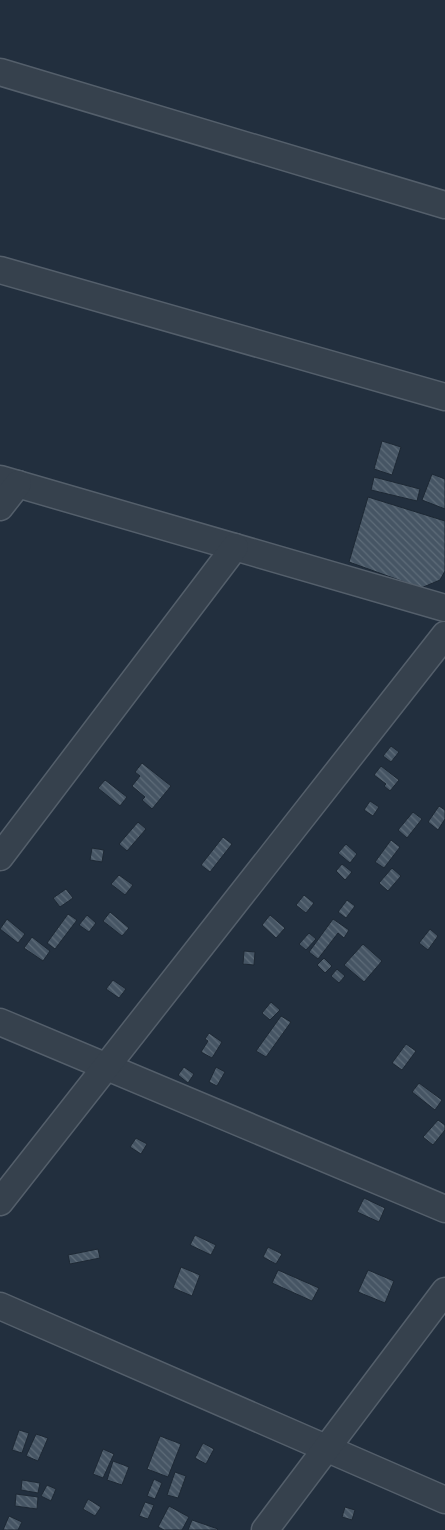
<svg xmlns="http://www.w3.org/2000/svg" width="445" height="1530" font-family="'PT Sans',sans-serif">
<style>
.building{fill:url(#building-back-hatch);stroke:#1d2834}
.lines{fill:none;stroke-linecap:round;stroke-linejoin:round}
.minor-casing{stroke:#545f6b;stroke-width:29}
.minor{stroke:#36414d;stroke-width:26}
</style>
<defs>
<pattern id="building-back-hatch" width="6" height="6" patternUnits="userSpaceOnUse" patternTransform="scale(1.25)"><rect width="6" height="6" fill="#465564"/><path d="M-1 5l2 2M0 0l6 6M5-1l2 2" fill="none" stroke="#5e6c79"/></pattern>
</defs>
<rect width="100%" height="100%" fill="#222f3e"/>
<g class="building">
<path d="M382,441L401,447L392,475L374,469Z"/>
<path d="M432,474L445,479V509L422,500Z"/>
<path d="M374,477L420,489L417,501L371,490Z"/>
<path d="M368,497L445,521V571L440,580L421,588L349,562Z"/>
<path d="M391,746L399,752L391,762L383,756Z"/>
<path d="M142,763L171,786L152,809L142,800L145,797L132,786L140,776L135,772Z"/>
<path d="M381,766L399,780L390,791L384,786L386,784L374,775Z"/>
<path d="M105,780L127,797L120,806L98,788Z"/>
<path d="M370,801L379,807L373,816L364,810Z"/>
<path d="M439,806L445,810V819L438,830L428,822Z"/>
<path d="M413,812L422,819L407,838L398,830Z"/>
<path d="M138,822L146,829L127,851L119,844Z"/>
<path d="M223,837L232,844L210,872L201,865Z"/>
<path d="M391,840L400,847L384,868L375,862Z"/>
<path d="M346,844L357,854L350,863L338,853Z"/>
<path d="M92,848L104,850L102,862L90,860Z"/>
<path d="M342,864L352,872L345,880L336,871Z"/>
<path d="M392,868L401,876L388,891L379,883Z"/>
<path d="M119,875L133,885L125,895L111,884Z"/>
<path d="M66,889L73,898L60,907L53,898Z"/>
<path d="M304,895L314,903L306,913L296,905Z"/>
<path d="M347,900L355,906L346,918L338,912Z"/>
<path d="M110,912L129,928L122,936L103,921Z"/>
<path d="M68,914L77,920L55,949L47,943Z"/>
<path d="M87,915L96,923L89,932L79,925Z"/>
<path d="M270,915L285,928L276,938L262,925Z"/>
<path d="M7,919L25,934L18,943L0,929Z"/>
<path d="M333,919L349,930L344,938L338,933L318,959L309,952Z"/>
<path d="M430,929L438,936L428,950L419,943Z"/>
<path d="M309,933L316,939L306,950L299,944Z"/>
<path d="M32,937L50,951L43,961L24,948Z"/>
<path d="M363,944L382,961L364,982L344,965Z"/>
<path d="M244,951L255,952L254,965L243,964Z"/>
<path d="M324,958L332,966L325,973L317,965Z"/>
<path d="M337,969L345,976L339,983L331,976Z"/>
<path d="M113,980L126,989L119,998L106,989Z"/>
<path d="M271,1002L280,1010L270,1020L262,1013Z"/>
<path d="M281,1016L291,1022L266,1057L256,1051Z"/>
<path d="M209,1033L222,1042L212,1058L201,1052L208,1041L205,1039Z"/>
<path d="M406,1044L416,1051L402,1070L392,1063Z"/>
<path d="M184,1067L194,1074L188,1083L178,1075Z"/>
<path d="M216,1067L225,1072L217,1086L209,1082Z"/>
<path d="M419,1083L442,1100L435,1110L412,1092Z"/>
<path d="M438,1120L445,1125V1130L433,1145L423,1137Z"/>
<path d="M136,1138L147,1144L141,1154L130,1147Z"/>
<path d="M364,1198L385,1208L379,1222L357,1212Z"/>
<path d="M195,1235L216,1245L211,1255L190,1245Z"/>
<path d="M268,1247L282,1254L276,1264L263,1257Z"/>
<path d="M98,1249L100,1258L70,1264L68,1255Z"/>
<path d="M181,1267L200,1275L192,1296L173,1288Z"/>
<path d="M278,1270L319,1288L312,1301L272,1283Z"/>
<path d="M368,1270L394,1281L385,1303L358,1292Z"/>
<path d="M19,1430L29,1433L22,1453L12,1450Z"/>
<path d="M36,1434L48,1438L38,1461L26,1456Z"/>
<path d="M160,1436L181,1444L168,1477L147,1469Z"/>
<path d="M203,1443L214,1449L206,1464L195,1458Z"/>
<path d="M103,1449L114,1454L103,1478L93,1474Z"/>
<path d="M113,1461L129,1467L122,1485L107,1480Z"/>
<path d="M175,1472L186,1476L178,1498L167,1495Z"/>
<path d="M154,1479L162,1483L155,1499L147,1496Z"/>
<path d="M22,1480L40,1483L38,1493L21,1490Z"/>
<path d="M47,1485L56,1489L51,1501L41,1496Z"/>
<path d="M16,1494L38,1497L37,1509L15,1506Z"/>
<path d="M88,1499L101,1507L95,1516L83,1509Z"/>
<path d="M145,1502L154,1505L148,1519L139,1516Z"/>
<path d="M169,1506L189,1517L182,1530H164L158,1527Z"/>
<path d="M345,1507L355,1510L352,1520L342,1517Z"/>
<path d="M9,1516L22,1522L18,1530H3Z"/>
<path d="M192,1520L218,1529L217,1530H188Z"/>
</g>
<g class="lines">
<defs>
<g id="minor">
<path d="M0,72L445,205"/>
<path d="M0,270L445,397"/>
<path d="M0,479L445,608"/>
<path d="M0,507L18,484"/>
<path d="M0,857L235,547"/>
<path d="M0,1022L445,1209"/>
<path d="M0,1202L445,635"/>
<path d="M0,1306L445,1500"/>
<path d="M265,1530L445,1291"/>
</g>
</defs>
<use href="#minor" class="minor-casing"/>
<use href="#minor" class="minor"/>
</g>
</svg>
